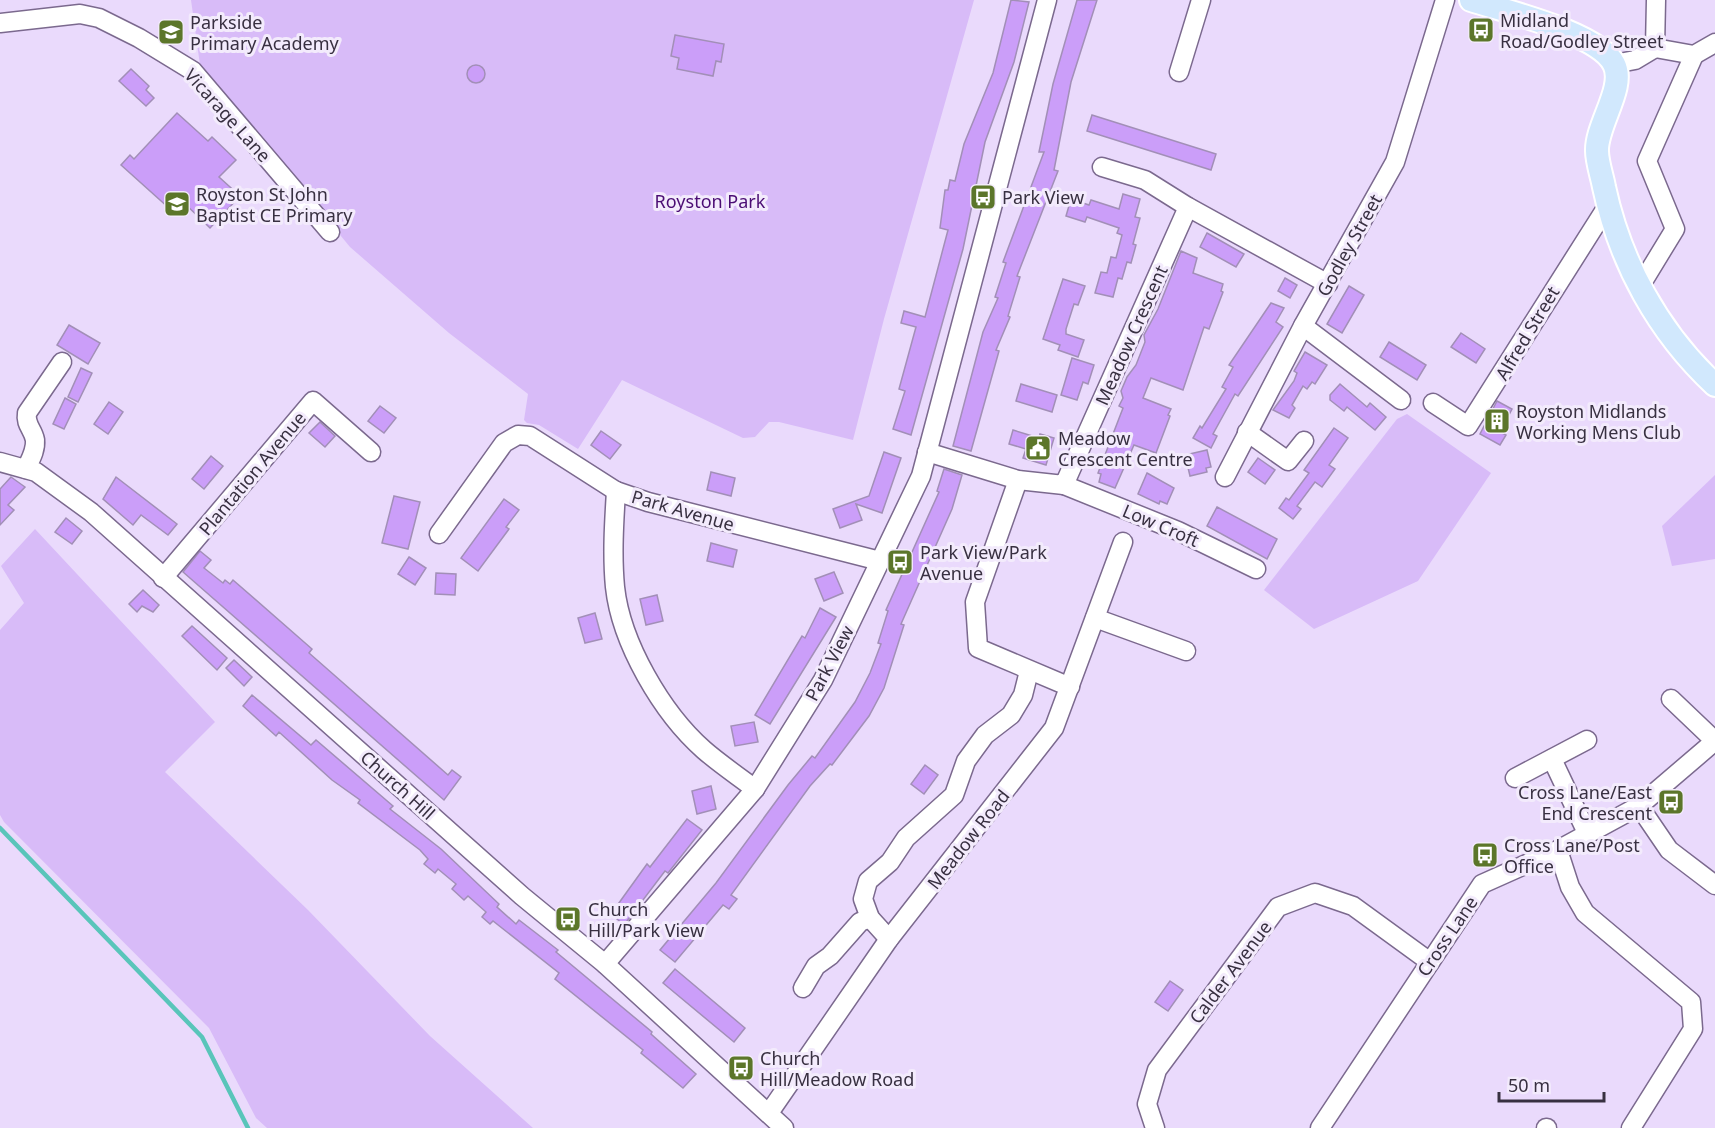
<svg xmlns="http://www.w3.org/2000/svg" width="1715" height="1128" font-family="'Noto Sans',sans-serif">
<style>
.green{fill:#d8bbf8}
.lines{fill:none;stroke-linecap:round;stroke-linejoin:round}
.stream{stroke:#59c5ba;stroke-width:4.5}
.building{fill:#cb9ef9;stroke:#a28fb7;stroke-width:1.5}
.minor-casing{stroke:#7b698e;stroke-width:21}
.major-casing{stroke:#fff;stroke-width:26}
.minor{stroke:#fff;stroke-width:18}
.major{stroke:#d1e8fd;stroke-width:22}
.labels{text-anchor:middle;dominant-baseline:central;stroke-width:6;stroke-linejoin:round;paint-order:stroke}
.poi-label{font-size:18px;fill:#383041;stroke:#f3ebfc;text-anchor:start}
.street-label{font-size:18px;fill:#383041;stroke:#f3ebfc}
.park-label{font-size:18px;fill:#4b0d74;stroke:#f3ebfc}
</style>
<rect width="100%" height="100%" fill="#eadafc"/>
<g class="green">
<path d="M191,0H974L884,319L853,440L779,422H769L755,437L743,438L622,380L578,449L539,425L527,423L524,420L528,394L449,333L350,247L200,65Z"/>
<path d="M1407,414L1491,473L1418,581L1314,629L1264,590L1397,419Z"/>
<path d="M1715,475V559L1672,566L1662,526Z"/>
<path d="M35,529L215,722L165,772L308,910L430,1036L533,1128H267L256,1118L209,1028L4,822L0,815V630L24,603L1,566Z"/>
</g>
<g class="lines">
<path class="stream" d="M0,828L202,1037L248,1128"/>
</g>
<g class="building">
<path d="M1011,0L1029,2L1014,62L985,142L963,249L911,435L893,429L905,391L899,389L916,327L901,323L904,311L925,317L948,230L940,228L945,190H948L950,180L955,181L964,144L993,73Z"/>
<path d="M1077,0H1097L1071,82L1054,170L1058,171L1017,276L1020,277L1008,316L1010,317L996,350L999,351L971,451L953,446L983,332L998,298L995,297L1006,263L1003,262L1044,152H1039L1053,84Z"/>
<path d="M675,35L724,44L721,62L716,61L713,76L677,69L679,58L671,56Z"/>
<circle cx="476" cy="74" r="9"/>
<path d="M131,69L149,86L146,90L154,98L146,106L119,81Z"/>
<path d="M177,113L208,141L212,137L236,160L219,177L240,196L210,228L180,199L170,209L121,165L130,155L134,159Z"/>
<path d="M1092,115L1216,154L1211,170L1087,131Z"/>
<path d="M1123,194L1140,199L1135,217L1140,218L1133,244L1136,245L1131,263L1127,262L1122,279L1118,278L1113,297L1095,293L1101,272L1107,273L1111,257L1116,258L1122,235L1117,233L1119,228L1087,217L1085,222L1066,216L1071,199L1089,205L1091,200L1119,209Z"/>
<path d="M1207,233L1244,254L1236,267L1200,247Z"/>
<path d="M1181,251L1197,258L1193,273L1223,284L1221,291L1223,292L1209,329L1204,327L1183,390L1151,378L1143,398L1171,409L1168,415L1170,416L1156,453L1134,445L1115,488L1099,482L1101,474L1098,473L1123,408L1119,406L1123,398L1121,391L1127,377L1136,365L1145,342L1144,335L1158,309Z"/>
<path d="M1285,278L1297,285L1290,298L1278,291Z"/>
<path d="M1063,279L1085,286L1078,305L1074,304L1066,329V334L1084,340L1078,357L1058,350L1060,345L1043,339Z"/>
<path d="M1349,286L1364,295L1342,333L1327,324Z"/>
<path d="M1271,303L1284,308L1276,322L1283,327L1238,396L1235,394L1213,434L1217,436L1211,448L1193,438L1200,426L1202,428L1226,389L1222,387L1233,367L1229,365Z"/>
<path d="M69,325L100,343L88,364L57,345Z"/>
<path d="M1461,333L1485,349L1476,363L1451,347Z"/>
<path d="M1389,342L1426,365L1417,380L1380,357Z"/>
<path d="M1305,352L1327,365L1315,384L1312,382L1307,389L1303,386L1292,405L1295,408L1289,418L1273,410L1294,381L1297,373L1294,371Z"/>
<path d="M1072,358L1094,365L1088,384L1083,382L1077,400L1061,395Z"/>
<path d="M81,368L92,373L78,402L68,397Z"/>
<path d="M1021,384L1057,395L1052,412L1016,401Z"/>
<path d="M1340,384L1367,407L1370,403L1386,417L1375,430L1347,407L1344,411L1330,400V395Z"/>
<path d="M65,398L76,404L64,429L53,424Z"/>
<path d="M1497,401L1512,409L1500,432L1506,435L1500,445L1480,434Z"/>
<path d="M109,402L123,412L108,434L94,424Z"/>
<path d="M380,406L396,418L384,433L368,421Z"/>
<path d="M320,422L335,436L325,447L309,433Z"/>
<path d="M1334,428L1348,438L1329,465L1335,469L1322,487L1315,482L1297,506L1301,509L1293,519L1279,508L1286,498L1289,500L1309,473L1304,470Z"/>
<path d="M1013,430L1039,438L1040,434L1054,438L1046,465L1023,458L1026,449L1009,444Z"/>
<path d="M601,431L621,445L610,459L591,445Z"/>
<path d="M1207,450L1211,467L1206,468L1207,472L1190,476L1185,455Z"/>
<path d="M884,452L901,458L882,513L856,504L862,520L840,528L833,509L869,496Z"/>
<path d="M211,456L223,466L204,489L192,479Z"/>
<path d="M1258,458L1275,470L1265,484L1248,472Z"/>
<path d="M944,469L962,475L952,509L901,624L904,625L884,688L869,716L832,765L830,764L810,786L731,895L737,899L729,909L723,905L675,962L660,950L716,883L788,785L812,756L815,758L855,702L870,673L881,644L878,643L888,611L886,610L939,492L937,491Z"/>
<path d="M711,472L735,478L731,496L707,490Z"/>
<path d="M1147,473L1174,488L1167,504L1160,501L1159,504L1138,494Z"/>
<path d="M11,477L25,487L8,505L14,510L0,525V489Z"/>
<path d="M116,477L177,524L168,535L141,515L133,525L103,499Z"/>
<path d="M394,496L420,502L408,549L382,543Z"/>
<path d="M504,499L519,510L506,527L509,529L478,571L461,558Z"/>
<path d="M1217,507L1277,539L1267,559L1207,526Z"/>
<path d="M66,518L82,531L72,544L55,532Z"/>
<path d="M711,543L737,550L733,567L707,561Z"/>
<path d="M200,551L211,560L204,568L223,583L225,580L230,584L233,580L312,649L309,653L448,775L452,770L461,777L444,800L183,572Z"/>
<path d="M409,557L426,568L415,585L398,574Z"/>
<path d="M834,572L843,593L824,601L815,579Z"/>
<path d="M436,573L456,574L455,595L435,594Z"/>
<path d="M143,590L159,605L153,612L142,606L137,612L129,604Z"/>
<path d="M657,595L663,621L646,625L640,599Z"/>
<path d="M820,608L836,617L770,724L755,715L802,636L805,638Z"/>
<path d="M595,613L602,639L585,643L578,618Z"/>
<path d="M192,626L227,658L217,670L182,636Z"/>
<path d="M234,660L252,677L244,686L226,668Z"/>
<path d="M252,695L311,745L316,740L393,806L390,809L441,849L499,904L497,907L516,924L519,920L558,950L556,952L652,1032L651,1034L696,1074L683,1088L641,1053L643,1050L555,979L559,973L493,921L490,924L482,917L486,912L468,896L464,900L452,889L456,884L438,869L435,873L424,864L428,859L420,850L358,803L360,800L332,780L279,732L276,736L243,706Z"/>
<path d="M754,722L758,742L735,746L731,726Z"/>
<path d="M925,765L938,775L924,794L911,784Z"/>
<path d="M711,786L716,809L697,814L692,791Z"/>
<path d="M687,819L702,830L668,873L665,871L624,925L611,914L647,864L650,867Z"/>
<path d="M675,969L745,1028L734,1042L663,983Z"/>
<path d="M1170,981L1183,990L1168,1011L1155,1002Z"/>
</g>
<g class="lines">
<defs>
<g id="minor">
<path d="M0,23L80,14L99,18L139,38L193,71L330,232"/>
<path d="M1655,48L1694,55L1715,43"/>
<path d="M1614,64L1635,60L1655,48L1656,0"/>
<path d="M1179,72L1201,0"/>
<path d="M1102,167L1145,180L1188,207L1328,284"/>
<path d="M1639,288L1675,229L1647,161L1694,55"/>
<path d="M1303,326L1401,400"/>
<path d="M1433,403L1468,426L1608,205"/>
<path d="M1247,432L1288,461L1304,441"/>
<path d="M927,452L1018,480L1064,485L1188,207"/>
<path d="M0,462L36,472L91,512L522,896L605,964L784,1128"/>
<path d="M26,469C30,460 36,451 35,440C33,429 25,425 27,413L62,362"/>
<path d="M1225,477L1303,326L1395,162L1445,0"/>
<path d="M1018,480L975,602L978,648L1070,687"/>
<path d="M1064,485L1178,531L1256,569"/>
<path d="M616,491C614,523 612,555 615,587C621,643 662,713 704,750C720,764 738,776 755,789"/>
<path d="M439,534L504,443L518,435L530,436L616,491L648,502L880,561"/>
<path d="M163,578L313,401L371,452"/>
<path d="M1095,618L1186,651"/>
<path d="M1671,699L1715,741"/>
<path d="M1552,759L1587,833"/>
<path d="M1515,778L1587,740"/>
<path d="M1639,806L1669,850L1715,885"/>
<path d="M1558,850L1570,887L1585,913L1691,1002L1693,1029L1631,1128"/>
<path d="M889,939L870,918L863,899L868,881L890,862L906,838L954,795L966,761L985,735L1011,715L1023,695L1029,671"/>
<path d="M605,964L755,789L823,680L921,476L1047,0"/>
<path d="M803,988L816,966L830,956L860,922L870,918"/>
<path d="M769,1113L889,939L1054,728L1123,542"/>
<path d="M1155,1128L1147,1104L1157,1070L1278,907L1315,893L1353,906L1430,962"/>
<path d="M1320,1128L1482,884L1558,850L1639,806L1715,741"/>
<path d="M1546,1128H1547"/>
</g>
<path id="major" d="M1471,0C1504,11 1599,33 1614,64C1626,87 1596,125 1597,151C1597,162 1602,176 1604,187C1620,262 1658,332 1715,385"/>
</defs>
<use href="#minor" class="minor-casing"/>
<use href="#major" class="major-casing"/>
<use href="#minor" class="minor"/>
<use href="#major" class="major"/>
</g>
<defs>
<symbol id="bus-square" viewBox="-11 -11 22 22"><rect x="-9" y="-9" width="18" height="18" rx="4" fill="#5c762a" stroke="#f3ebfc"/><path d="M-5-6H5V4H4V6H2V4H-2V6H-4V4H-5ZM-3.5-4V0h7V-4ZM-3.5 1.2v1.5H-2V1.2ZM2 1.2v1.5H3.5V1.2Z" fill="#fff"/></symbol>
<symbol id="school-square" viewBox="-11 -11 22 22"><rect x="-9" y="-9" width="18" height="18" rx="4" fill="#5c762a" stroke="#f3ebfc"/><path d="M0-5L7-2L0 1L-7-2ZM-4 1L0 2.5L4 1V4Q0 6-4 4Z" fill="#fff"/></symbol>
<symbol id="building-square" viewBox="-11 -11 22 22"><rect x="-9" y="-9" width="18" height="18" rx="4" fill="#5c762a" stroke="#f3ebfc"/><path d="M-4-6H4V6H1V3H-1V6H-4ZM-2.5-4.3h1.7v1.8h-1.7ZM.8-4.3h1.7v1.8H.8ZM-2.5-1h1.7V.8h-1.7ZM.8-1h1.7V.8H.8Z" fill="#fff"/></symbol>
<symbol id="civic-square" viewBox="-11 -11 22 22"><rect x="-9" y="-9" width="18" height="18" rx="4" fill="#5c762a" stroke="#f3ebfc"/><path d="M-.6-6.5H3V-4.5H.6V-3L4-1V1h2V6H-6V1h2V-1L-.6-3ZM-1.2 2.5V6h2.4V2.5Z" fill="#fff"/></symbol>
</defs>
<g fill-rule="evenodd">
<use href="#bus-square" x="1466" y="15" width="30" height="30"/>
<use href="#school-square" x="156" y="17" width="30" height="30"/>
<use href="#bus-square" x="968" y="182" width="30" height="30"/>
<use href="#school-square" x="162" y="189" width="30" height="30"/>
<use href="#building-square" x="1482" y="406" width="30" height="30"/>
<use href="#civic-square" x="1023" y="433" width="30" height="30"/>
<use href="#bus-square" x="885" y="547" width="30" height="30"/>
<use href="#bus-square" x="1656" y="787" width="30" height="30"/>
<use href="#bus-square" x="1470" y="840" width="30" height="30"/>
<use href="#bus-square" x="553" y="904" width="30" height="30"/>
<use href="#bus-square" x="726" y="1053" width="30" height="30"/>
</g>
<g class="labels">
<g class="poi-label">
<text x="1500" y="20">Midland<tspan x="1500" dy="21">Road/Godley Street</tspan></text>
<text x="190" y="22">Parkside<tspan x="190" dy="21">Primary Academy</tspan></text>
<text x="196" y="194">Royston St John<tspan x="196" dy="21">Baptist CE Primary</tspan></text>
<text x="1002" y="197">Park View</text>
<text x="1516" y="411">Royston Midlands<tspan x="1516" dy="21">Working Mens Club</tspan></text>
<text x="1058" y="438">Meadow<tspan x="1058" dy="21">Crescent Centre</tspan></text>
<text x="920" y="552">Park View/Park<tspan x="920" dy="21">Avenue</tspan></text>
<text x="1652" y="792" text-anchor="end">Cross Lane/East<tspan x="1652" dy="21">End Crescent</tspan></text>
<text x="1504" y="845">Cross Lane/Post<tspan x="1504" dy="21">Office</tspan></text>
<text x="588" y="909">Church<tspan x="588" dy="21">Hill/Park View</tspan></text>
<text x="760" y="1058">Church<tspan x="760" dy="21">Hill/Meadow Road</tspan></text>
</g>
<g class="street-label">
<text transform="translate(228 115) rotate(48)">Vicarage Lane</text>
<text transform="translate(1349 245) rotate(-61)">Godley Street</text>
<text transform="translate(1527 333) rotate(-59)">Alfred Street</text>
<text transform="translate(1131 335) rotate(-66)">Meadow Crescent</text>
<text transform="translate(252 473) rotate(-50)">Plantation Avenue</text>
<text transform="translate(683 510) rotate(16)">Park Avenue</text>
<text transform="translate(1161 525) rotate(23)">Low Croft</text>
<text transform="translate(829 663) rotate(-62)">Park View</text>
<text transform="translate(398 785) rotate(42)">Church Hill</text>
<text transform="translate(968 839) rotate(-52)">Meadow Road</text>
<text transform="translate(1447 936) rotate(-56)">Cross Lane</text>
<text transform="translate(1230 972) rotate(-53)">Calder Avenue</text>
</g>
<g class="park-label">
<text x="710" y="201">Royston Park</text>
</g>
</g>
<path d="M1499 1092v9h105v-9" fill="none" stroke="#383041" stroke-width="3"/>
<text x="1508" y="1092" font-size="18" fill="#383041" stroke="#f3ebfc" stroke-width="4.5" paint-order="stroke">50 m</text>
</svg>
